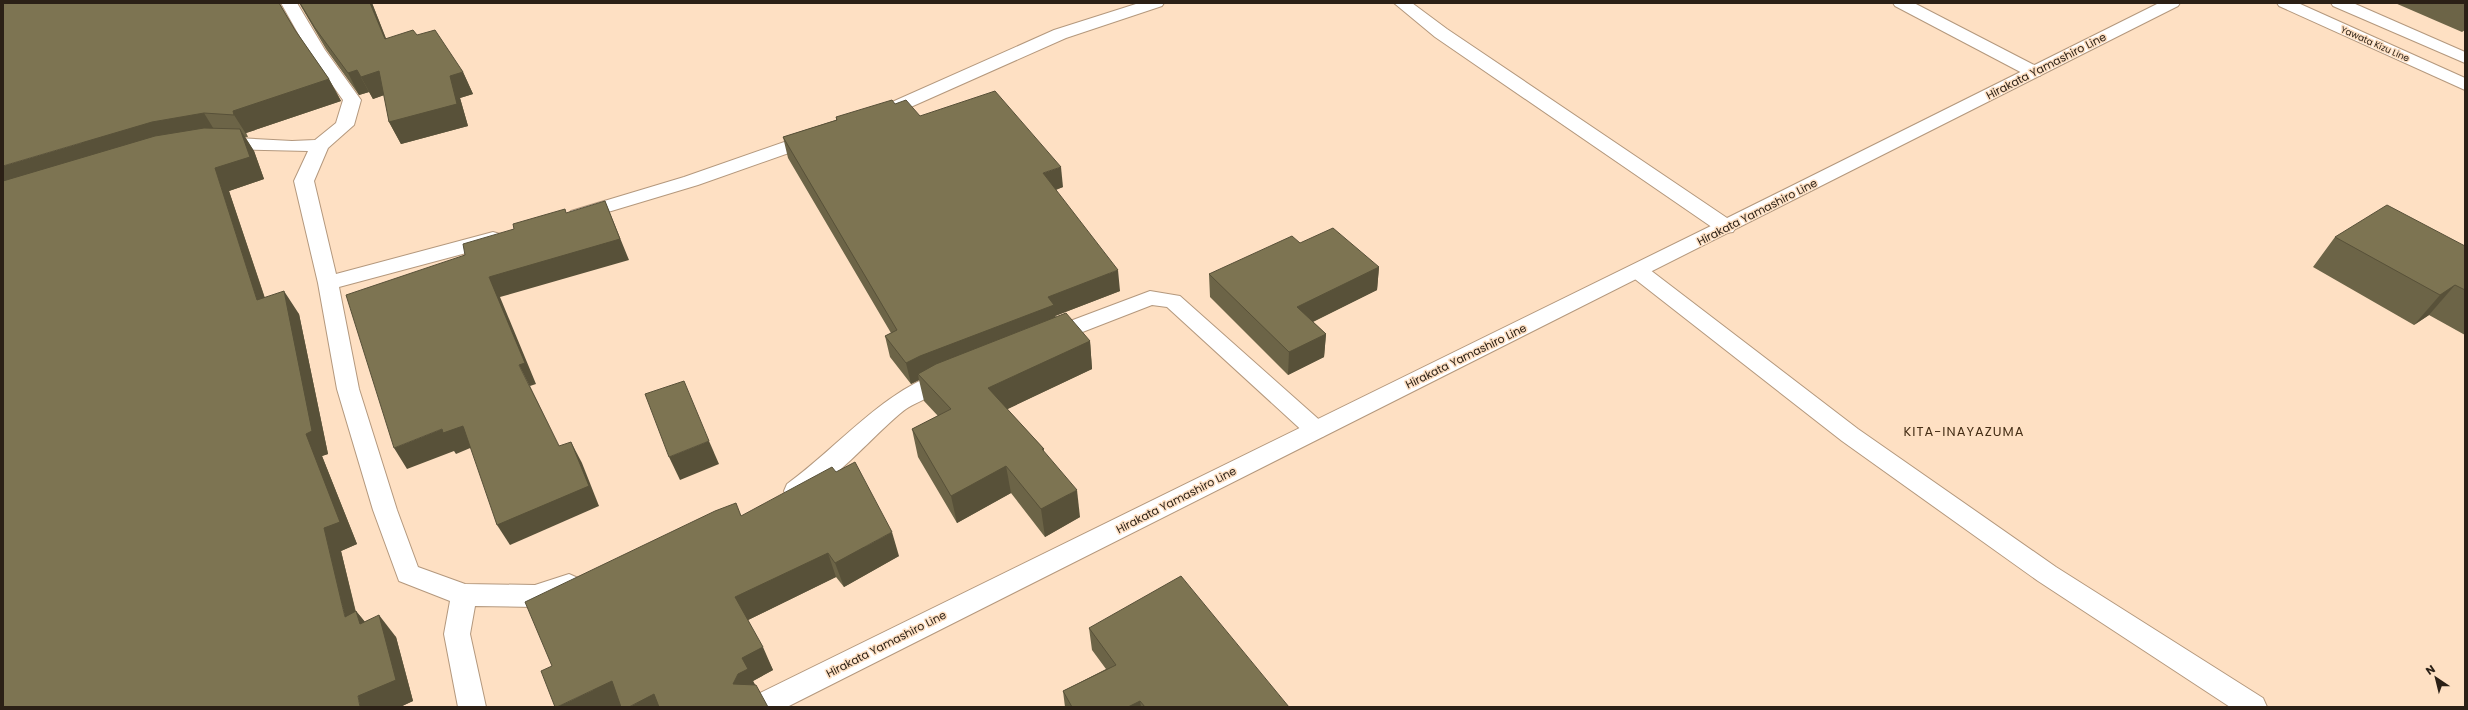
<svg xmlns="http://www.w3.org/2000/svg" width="2468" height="710" font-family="Poppins,sans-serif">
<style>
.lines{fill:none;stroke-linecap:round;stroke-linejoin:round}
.service-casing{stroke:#b4987d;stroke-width:2}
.minor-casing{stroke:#b4987d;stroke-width:2}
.primary-casing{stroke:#b4987d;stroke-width:2}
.service{fill:#fff;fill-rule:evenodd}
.minor{fill:#fff;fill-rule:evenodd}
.primary{fill:#fff;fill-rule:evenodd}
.wall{fill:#6c6447}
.shaded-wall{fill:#585139}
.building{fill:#7d7452;stroke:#585139}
.labels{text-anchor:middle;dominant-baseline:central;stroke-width:3;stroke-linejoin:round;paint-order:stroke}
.far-street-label{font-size:9px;fill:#2b2016;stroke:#fee0c3}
.street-label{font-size:11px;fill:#2b2016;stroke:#fee0c3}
.quarter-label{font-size:13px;letter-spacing:1px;fill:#452e16;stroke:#fee0c3}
</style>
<rect width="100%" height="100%" fill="#fee0c3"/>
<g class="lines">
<defs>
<path id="service" d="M1893,3H1914L2040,68L2043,72L2040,76H2028L1895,6Z"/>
<g id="minor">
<path d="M281,3H297L325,50L361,100L354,125L328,148L314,181L336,274L493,232L500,234L503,239L500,244L339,287L359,389L397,510L418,567L465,584L535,585L569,574L578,578L582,585L578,592L535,607L475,606L470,634L486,707H458L444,634L450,601L399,581L373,510L337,389L318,283L294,181L308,151L220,149L213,147L211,143L213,139L220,137L292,141L315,140L336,123L343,100L308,51Z"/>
<path d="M1139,3H1164L1162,6L1066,38L886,118H874L871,114L874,110L1054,30Z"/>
<path d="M1394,3H1412L1447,29L1733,222L1736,227L1733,232L1726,233L1719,232L1435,37Z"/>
<path d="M813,132L820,134L822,138L820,142L698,185L578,221L571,219L568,215L571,211L684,177Z"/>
<path d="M1638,264L1645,266L1858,429L2056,567L2263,698L2267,707H2230L2038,581L1842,441L1631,276L1628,271L1631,266Z"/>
<path d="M1150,291L1180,296L1324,424L1328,430L1324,436L1316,439L1308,436L1167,307L1152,305L1049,345L1041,342L1038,337L1041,332Z"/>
<path d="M949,369L957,371L960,377C953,389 919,400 906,409C884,424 817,500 796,500C794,500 790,498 787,498L784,491L787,484C841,445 883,389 949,369Z"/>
</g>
<g id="primary">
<path d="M2159,3H2180L2178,6L787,707H746L750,698L1719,222Z"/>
<path d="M2277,3H2298L2465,78V90L2279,6Z"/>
<path d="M2331,3H2353L2465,52V63L2333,6Z"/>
</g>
</defs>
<use href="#service" class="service-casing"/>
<use href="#minor" class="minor-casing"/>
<use href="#primary" class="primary-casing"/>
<use href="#service" class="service"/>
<use href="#minor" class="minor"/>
<use href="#primary" class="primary"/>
</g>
<g class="wall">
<path d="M3,3L280,4L295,30L329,79L341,101L246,133L248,137H245L254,151L264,179L229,191L265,298L299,314L328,454L322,456L357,544L341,551L356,612V611L365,622L396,637L413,701L400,707Z"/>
<path d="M299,3H372L386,39L417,35L463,72L473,94L460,98L468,126L401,144L389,122L384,95L373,99L369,92L359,95L326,49Z"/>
<path d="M2395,3H2465V30L2462,32Z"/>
<path d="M895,104L1063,187L1056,190L1120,291L1055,316L1090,341L1092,369L1007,409L1044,449V452L1080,517L1045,537L1011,493L957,523L918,457L912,429L938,416L924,401L919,380L911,384L890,357L885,336L891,333L788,158L783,137L836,120V117Z"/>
<path d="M2335,237L2465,246V335L2429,315L2414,325L2313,267Z"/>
<path d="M1300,243L1379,267L1377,290L1313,322L1326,334L1324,357L1288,375L1210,297L1209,274Z"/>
<path d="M741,516L899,556L844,587L836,577L748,620L773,670L753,681L755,685L621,706L552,666Z"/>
<path d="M1089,628L1289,707H1065L1063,691L1106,669L1092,650Z"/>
</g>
<g class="shaded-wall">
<path d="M370,3H372L395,61L385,39Z"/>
<path d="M357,70L369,92L359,95L348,73Z"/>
<path d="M379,71L390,93L373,99L361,77Z"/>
<path d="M463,72L473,94L460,98L468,126L401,144L389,122L450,76Z"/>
<path d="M329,79L341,101L246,133L248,137L234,115L233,111Z"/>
<path d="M204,113L218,136L3,193V166L152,122Z"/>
<path d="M240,129L254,151L264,179L229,191L273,323L257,300L215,168Z"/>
<path d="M1061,167L1063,187L1046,193L1043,173Z"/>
<path d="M605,201L629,260L500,297L536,384L530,386L570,467L519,365L489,277Z"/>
<path d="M1379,267L1377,290L1296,330L1297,307Z"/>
<path d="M1118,270L1120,291L1055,316L1057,325L918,374L919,380L911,384L906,363L920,356L1048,297Z"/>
<path d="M2455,285L2429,315L2414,325L2440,295Z"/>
<path d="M284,291L299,314L328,454L322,456L357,544L341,551L362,639L345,617L324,528L306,434Z"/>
<path d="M1326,334L1324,357L1288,375L1289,352Z"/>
<path d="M1090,341L1092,369L993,416L988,388Z"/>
<path d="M463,426L475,446L456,454L454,451L407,469L394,448L442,429Z"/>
<path d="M709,441L719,464L680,480L669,457Z"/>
<path d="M571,442L582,463L599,506L510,545L497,525Z"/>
<path d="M1006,466L1011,493L957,523L951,496Z"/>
<path d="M1077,490L1080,517L1045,537L1041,509Z"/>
<path d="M892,532L899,556L844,587L835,563Z"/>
<path d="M828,553L836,577L746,621L735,597Z"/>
<path d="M356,611L374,633L360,624Z"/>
<path d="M379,615L396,637L413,701L400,707H360L358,696Z"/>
<path d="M763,647L773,670L753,681L759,692L733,684L738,674L742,658Z"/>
<path d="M612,681L625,704L620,707H557Z"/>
<path d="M654,694L661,707H629Z"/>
<path d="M1140,701L1141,707H1128Z"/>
</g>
<g class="building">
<path d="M3,3H279L295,30L329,79L233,111L234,115L204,113L152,122L3,166Z"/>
<path d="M300,3H370L385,39L413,30L417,35L435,30L463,72L450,76L457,104L389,122L379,71L361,77L357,70L348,73L315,28Z"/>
<path d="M995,91L1061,167L1043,173L1118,270L1048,297L1054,305L920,356L906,363L885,336L897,330L783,137L837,120L836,117L892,100L895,104L906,100L920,116Z"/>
<path d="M204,128L240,129L250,157L215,168L257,300L284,291L312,431L306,434L340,522L324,528L345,617L356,611L360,624L379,615L396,680L358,696L360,707H3V181L155,136Z"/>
<path d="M605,201L620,239L489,277L525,363L519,365L559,446L571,442L589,486L497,525L463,426L443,433L442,429L394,448L346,295L465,255L463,244L514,229L513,224L565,209L566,213Z"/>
<path d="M2387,205L2465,246V290L2455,285L2440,295L2335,237Z"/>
<path d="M1333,228L1379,267L1297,307L1326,334L1289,352L1209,274L1292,236L1300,243Z"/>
<path d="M1066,313L1090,341L988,388L1044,449H1042L1077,490L1041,509L1006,466L951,496L912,429L951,409L918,374L936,364Z"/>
<path d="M684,381L709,441L669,457L645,394Z"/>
<path d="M855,462L892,532L835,563L828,553L735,597L763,647L742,658L748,669L738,674L733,684L756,685L768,707H659L654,694L629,707H621L612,681L557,707H555L541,671L552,666L525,602L715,511L736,503L741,516L832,467L836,472Z"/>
<path d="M1181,576L1289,707H1145L1140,701L1128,707H1072L1063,691L1116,665L1089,628Z"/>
</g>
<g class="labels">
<g class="far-street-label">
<text transform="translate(2375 44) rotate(24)">Yawata Kizu Line</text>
</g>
<g class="street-label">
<text transform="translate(2046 66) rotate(-27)">Hirakata Yamashiro Line</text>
<text transform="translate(1757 212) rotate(-27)">Hirakata Yamashiro Line</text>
<text transform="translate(1466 356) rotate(-26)">Hirakata Yamashiro Line</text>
<text transform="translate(1176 500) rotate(-27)">Hirakata Yamashiro Line</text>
<text transform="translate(886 644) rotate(-27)">Hirakata Yamashiro Line</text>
</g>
<g class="quarter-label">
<text x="1964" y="431">KITA-INAYAZUMA</text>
</g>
</g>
<rect width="2468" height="710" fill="none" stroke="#2b2016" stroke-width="8"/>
<g transform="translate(2436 678) rotate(325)" stroke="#fee0c3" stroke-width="3" paint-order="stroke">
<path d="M0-3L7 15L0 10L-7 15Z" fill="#2b2016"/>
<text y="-6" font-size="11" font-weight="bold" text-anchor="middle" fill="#2b2016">N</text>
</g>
</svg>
